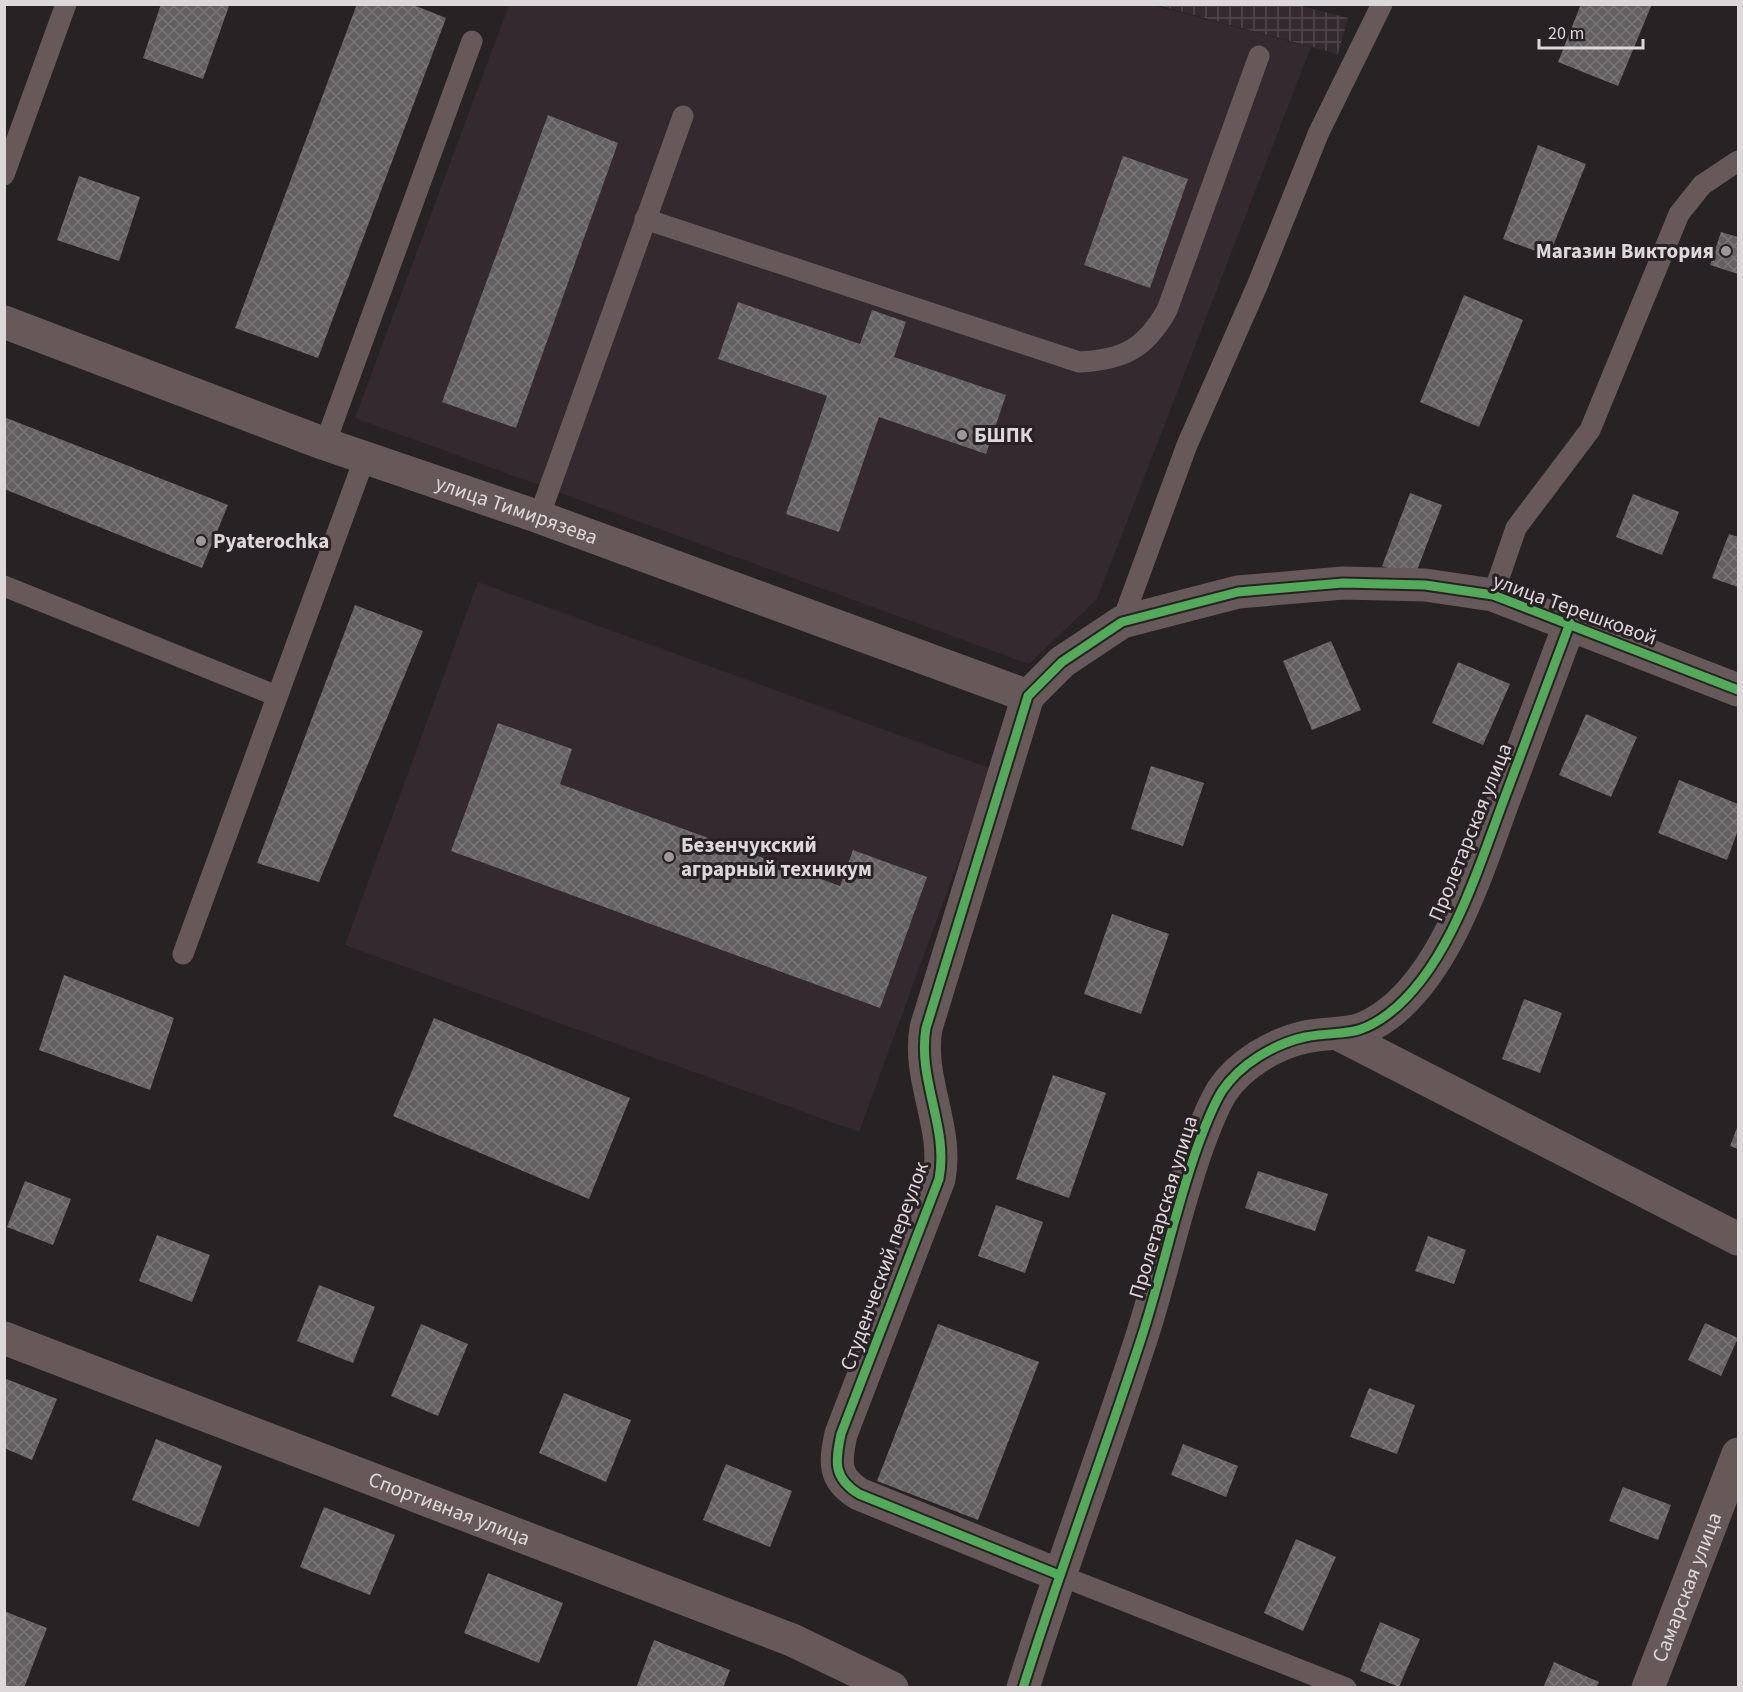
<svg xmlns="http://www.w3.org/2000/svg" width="1743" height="1692" font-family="'Source Sans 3',sans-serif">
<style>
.built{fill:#34292e}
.industrial{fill:url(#industrial-grid)}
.building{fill:url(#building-cross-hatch)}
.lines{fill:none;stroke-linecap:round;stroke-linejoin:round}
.service{stroke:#675959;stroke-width:21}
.minor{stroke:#675959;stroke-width:33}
.cycleway-casing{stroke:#292125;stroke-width:13}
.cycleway{stroke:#51ab58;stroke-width:9}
.poi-dot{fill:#9d999b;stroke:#292125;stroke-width:2}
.labels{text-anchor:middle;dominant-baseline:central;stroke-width:6;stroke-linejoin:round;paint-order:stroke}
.poi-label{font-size:21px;font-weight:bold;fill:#ddd8da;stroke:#292125;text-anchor:start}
.street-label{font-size:21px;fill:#ddd8da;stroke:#292125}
</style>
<defs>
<pattern id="industrial-grid" width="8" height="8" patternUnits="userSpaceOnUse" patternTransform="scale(1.5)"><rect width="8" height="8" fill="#34292e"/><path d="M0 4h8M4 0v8" fill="none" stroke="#51474c"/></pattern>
<pattern id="building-cross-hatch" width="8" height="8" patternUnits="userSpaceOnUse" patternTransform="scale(1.5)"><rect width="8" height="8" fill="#636062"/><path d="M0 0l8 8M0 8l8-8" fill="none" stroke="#797678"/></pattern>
</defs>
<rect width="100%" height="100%" fill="#272325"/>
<g class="built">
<path d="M509,5H1153L1311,47L1097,599L1029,664L355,418Z"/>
<path d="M478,582L992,769L859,1132L345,945Z"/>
</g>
<path class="industrial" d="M1157,5H1298L1348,18L1338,54Z"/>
<g class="building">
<path d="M161,4L229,6L203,79L143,58Z"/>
<path d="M357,4H411L446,18L318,358L235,328Z"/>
<path d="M1581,4H1652L1618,86L1558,62Z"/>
<path d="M548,115L618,143L516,428L442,402Z"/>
<path d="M1538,145L1586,164L1549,256L1503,239Z"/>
<path d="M1123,156L1188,179L1150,288L1084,265Z"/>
<path d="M79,176L140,197L119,261L57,240Z"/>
<path d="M1721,232L1738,237V274L1710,265Z"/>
<path d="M1464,295L1523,320L1479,427L1420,402Z"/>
<path d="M738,302L860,344L872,310L906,322L894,357L1006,395L986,454L879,417L839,532L786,514L827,396L718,359Z"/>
<path d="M4,417L228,505L202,568L4,489Z"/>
<path d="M1410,493L1442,505L1414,578L1382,566Z"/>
<path d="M1633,494L1679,512L1662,555L1616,537Z"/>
<path d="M1729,534L1738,537V587L1712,578Z"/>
<path d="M355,605L423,631L319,882L257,863Z"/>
<path d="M1331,641L1361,710L1312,730L1283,661Z"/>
<path d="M1458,662L1510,684L1483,745L1432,723Z"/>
<path d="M1586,714L1637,737L1611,797L1559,775Z"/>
<path d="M498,723L572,749L560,784L840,886L853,850L927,877L880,1008L451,851Z"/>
<path d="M1151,766L1204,783L1183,846L1131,829Z"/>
<path d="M1679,780L1738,804V830L1727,860L1658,833Z"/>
<path d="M1112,914L1169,934L1141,1014L1084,994Z"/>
<path d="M64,975L174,1018L150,1090L39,1050Z"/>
<path d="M1524,999L1562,1013L1540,1073L1502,1059Z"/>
<path d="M434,1018L630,1098L589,1199L393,1116Z"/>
<path d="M1053,1075L1106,1093L1069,1198L1016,1179Z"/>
<path d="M1738,1125V1149L1730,1146Z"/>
<path d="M1258,1171L1328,1194L1315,1231L1245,1208Z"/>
<path d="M25,1181L71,1199L53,1245L7,1227Z"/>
<path d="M996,1205L1043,1222L1025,1273L978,1256Z"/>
<path d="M157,1235L210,1255L192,1302L139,1281Z"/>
<path d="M1428,1236L1466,1250L1454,1284L1415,1271Z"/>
<path d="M319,1285L375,1307L353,1363L297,1341Z"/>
<path d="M1705,1323L1738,1338L1721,1376L1688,1360Z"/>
<path d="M421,1324L468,1344L438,1416L391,1396Z"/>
<path d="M938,1324L1039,1362L978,1520L877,1481Z"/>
<path d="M4,1378L57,1399L32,1460L4,1448Z"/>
<path d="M1369,1388L1415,1405L1397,1454L1350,1437Z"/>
<path d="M564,1393L631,1420L606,1482L539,1453Z"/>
<path d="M156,1439L222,1466L199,1527L132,1500Z"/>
<path d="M1183,1444L1238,1466L1226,1497L1171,1475Z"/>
<path d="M726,1464L792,1491L770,1547L703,1520Z"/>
<path d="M1623,1487L1671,1505L1658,1540L1609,1521Z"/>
<path d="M324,1507L395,1535L370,1595L300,1567Z"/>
<path d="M1296,1539L1336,1557L1303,1631L1264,1613Z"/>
<path d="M488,1573L563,1603L539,1663L464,1633Z"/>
<path d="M4,1611L47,1628L24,1688H4Z"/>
<path d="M1380,1622L1420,1639L1399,1687L1360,1671Z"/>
<path d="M654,1640L730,1670L723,1688H636Z"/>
<path d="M1554,1662L1599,1682L1596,1688H1543Z"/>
</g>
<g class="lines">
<g class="service">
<path d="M4,175L66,4"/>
<path d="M645,219L1079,362C1123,360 1145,349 1167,310L1259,56"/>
<path d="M325,444L472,41"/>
<path d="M539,517L683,116"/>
<path d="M4,586L277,696"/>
<path d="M1493,595L1516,528L1590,430L1679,214L1702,185L1738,161"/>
<path d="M1122,622L1187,445L1257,286L1319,132L1382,4"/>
<path d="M183,954L365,457"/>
<path d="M1059,1575L1346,1688"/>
</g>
<g class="minor">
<path id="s1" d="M4,322L325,444L539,517L1028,696"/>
<path d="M1340,1035L1738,1239"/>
<path id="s2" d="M4,1338L792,1640L892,1688"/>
<path d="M1059,1575L859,1494C833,1478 835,1462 841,1434L939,1179C949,1127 917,1080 926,1028L1028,696L1062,662L1122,622L1238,592L1343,583L1425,585L1493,595L1738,690"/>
<path d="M1023,1688C1060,1569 1104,1453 1142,1336C1162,1274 1175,1210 1197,1148C1204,1129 1211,1109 1222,1091C1240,1064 1274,1044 1305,1037C1341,1030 1355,1039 1388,1014C1450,967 1479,865 1506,794C1527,737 1549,680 1570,623"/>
<path id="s3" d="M1648,1688L1738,1454"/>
</g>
<defs>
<g id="cycleway">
<path d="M1059,1575L859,1494C833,1478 835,1462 841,1434L939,1179C949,1127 917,1080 926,1028L1028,696L1062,662L1122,622L1238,592L1343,583L1425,585L1493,595L1738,690"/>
<path d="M1023,1688C1060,1569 1104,1453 1142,1336C1162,1274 1175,1210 1197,1148C1204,1129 1211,1109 1222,1091C1240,1064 1274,1044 1305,1037C1341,1030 1355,1039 1388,1014C1450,967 1479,865 1506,794C1527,737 1549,680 1570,623"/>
</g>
</defs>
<use href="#cycleway" class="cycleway-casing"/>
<use href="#cycleway" class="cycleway"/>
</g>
<g class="poi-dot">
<circle cx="1726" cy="251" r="6"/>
<circle cx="962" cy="435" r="6"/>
<circle cx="201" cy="541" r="6"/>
<circle cx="669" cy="857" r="6"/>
</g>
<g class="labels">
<g class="poi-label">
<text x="1714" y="251" text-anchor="end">Магазин Виктория</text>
<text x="974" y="435">БШПК</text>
<text x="213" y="541">Pyaterochka</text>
<text x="681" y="845">Безенчукский<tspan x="681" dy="24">аграрный техникум</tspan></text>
</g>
<g class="street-label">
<text stroke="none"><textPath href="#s1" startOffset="546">улица Тимирязева</textPath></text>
<text transform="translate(1575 609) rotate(20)">улица Терешковой</text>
<text transform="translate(1470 832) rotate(-68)">Пролетарская улица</text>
<text transform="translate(1163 1207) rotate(-73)">Пролетарская улица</text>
<text transform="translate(884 1266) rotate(-70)">Студенческий переулок</text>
<text stroke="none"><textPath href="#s2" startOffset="477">Спортивная улица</textPath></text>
<text stroke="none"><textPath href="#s3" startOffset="108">Самарская улица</textPath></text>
</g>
</g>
<rect width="1743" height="1692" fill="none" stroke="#ddd8da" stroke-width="12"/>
<path d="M1539 39v9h104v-9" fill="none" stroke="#ddd8da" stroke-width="3"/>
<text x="1548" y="39" font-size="18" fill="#ddd8da" stroke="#292125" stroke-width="4.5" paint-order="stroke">20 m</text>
</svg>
